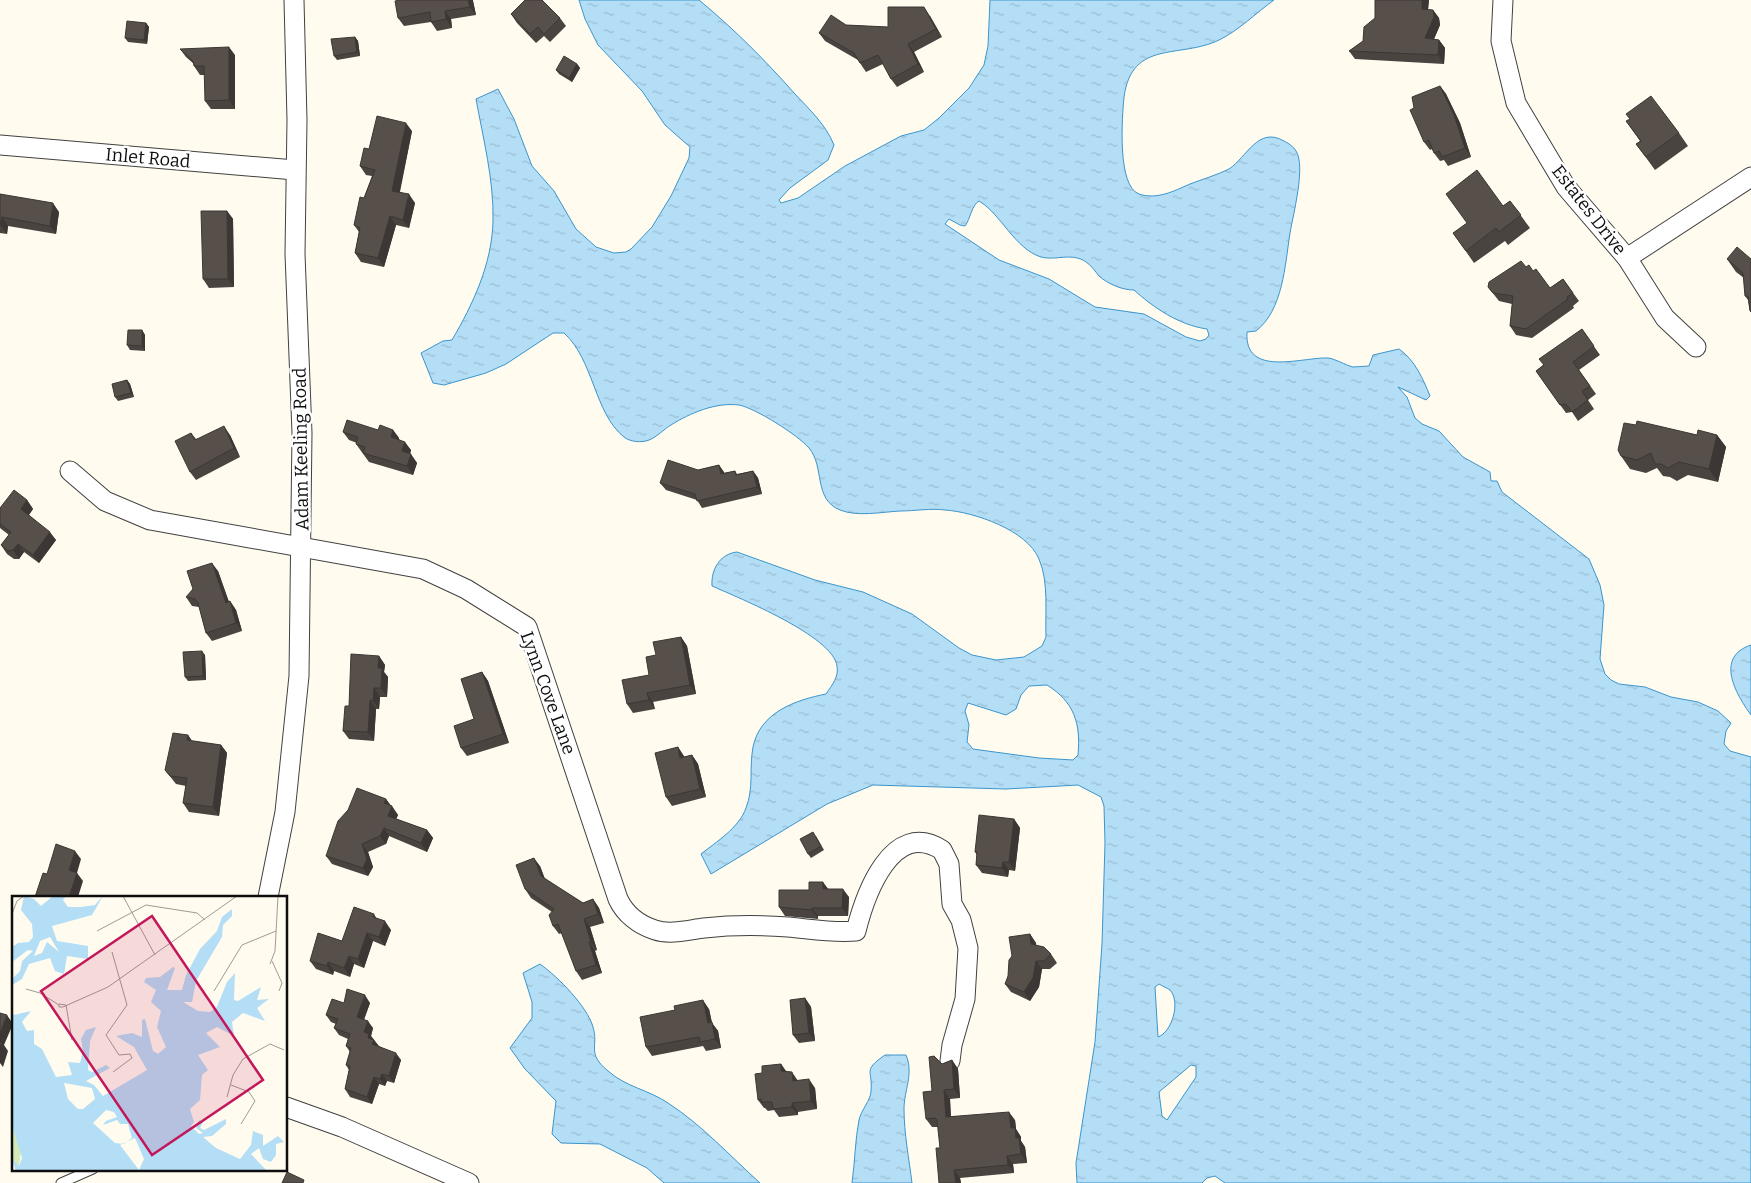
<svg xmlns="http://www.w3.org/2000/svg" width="1751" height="1183" font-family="Bitter,serif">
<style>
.water{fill:url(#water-ripples);stroke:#3b95cc;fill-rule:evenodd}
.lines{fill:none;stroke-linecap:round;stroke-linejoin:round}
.lane-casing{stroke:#414141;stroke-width:11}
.street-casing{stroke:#414141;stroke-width:21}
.lane{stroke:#fff;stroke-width:9}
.street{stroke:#fff;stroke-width:19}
.wall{fill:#4a4440}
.shaded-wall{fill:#3c3734}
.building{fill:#564f4a;stroke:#3c3734}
.labels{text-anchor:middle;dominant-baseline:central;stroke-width:5;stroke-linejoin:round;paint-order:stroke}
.street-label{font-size:18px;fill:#0e0e0e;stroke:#fff}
.inset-road{fill:none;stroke:#9f9c95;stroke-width:1}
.view{fill:#c2185b;fill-opacity:0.15;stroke:#c2185b;stroke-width:2.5}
.inset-edge{fill:none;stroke:#0e0e0e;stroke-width:2.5}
</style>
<defs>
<pattern id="water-ripples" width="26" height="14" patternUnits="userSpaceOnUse" patternTransform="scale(1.25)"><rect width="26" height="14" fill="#b4def6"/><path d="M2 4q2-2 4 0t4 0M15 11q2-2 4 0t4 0" fill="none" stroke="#9abdd2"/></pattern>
</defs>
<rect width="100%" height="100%" fill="#fffbef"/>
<g class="water">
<path d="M579,0H699C734,29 765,60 795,94C810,110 826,125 834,145L828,160L790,188L779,200L781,203L798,198L845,166L901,136L924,130L939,118L969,88L984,65L988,46L990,0H1274C1256,13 1238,31 1219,40C1180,59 1132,39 1124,97C1122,117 1117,186 1139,194C1157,200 1174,191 1190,184C1203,179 1217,175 1229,169C1247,157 1258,126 1284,141C1288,143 1294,147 1296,151C1306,166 1293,215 1290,233C1285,265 1283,310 1256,331L1247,332C1244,378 1302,357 1328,358C1336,359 1345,365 1353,367C1358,367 1364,366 1369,366L1373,355L1399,349C1415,360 1423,379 1430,396L1426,400L1398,387L1407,397L1415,418L1422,424L1439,431L1463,457L1490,472L1491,481H1497L1502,492L1589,559L1600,585L1604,605L1600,659L1605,674L1611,680L1619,684L1645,687L1671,697L1698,702L1718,711L1731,723L1726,731L1724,744L1730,751L1751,757V1183H1225L1215,1176L1207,1178L1202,1183H1077L1076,1163L1095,1042L1102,944L1105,843L1104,806L1101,797L1078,785L1006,789L873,785L827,804L711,874L701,854C716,842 739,828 746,808C754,788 749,768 753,747C760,712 796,700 826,694C832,685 839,677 837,666C833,636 739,598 712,586C711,569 720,554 737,552L815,580L863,592L912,614L959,648L972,655L996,660L1024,657L1042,646L1046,637C1045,613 1049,582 1039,559C1027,530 974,512 945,510C931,508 915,511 900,511C882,512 857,517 840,510C813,499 825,467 809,448C798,435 755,408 739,405C716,402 690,413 671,425C664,429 657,437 649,440C642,443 630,442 624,437C594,413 594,360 564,333H553L506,364L486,373L444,385L433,383L421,353L443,341L452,340C473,304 492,264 493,221C494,180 483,138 476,99L498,89L514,119L532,166L554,191L576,229L596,247L614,253L626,252L631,249L652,227L671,196L689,158L690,147L665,125L642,91L598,45L585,19ZM979,201C1001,214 1015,249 1041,257C1056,261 1072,252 1086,262C1091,265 1095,271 1099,276C1108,284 1122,290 1134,290C1154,308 1179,325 1207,329L1209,335L1206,339L1200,341L1186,337L1144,314L1095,307L1049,279L999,260L945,224L949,219L960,225L965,226C971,218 971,206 979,201ZM1047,685C1074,702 1081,723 1078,755L1073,760L1039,758L980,750L973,749L967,742L969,725L965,711L968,703L1006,715L1016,709L1021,695L1029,686ZM1159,984C1162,986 1167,988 1170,990C1181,1002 1172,1032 1158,1037L1155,987ZM1191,1065L1196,1066V1077L1167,1120L1162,1116L1159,1092Z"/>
<path d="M1751,645V715C1735,693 1715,657 1751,645Z"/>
<path d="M540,964C558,977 587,1006 593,1027C599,1046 586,1053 608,1071C626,1087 649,1090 668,1103C702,1125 730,1156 760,1183H664L647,1168L600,1144L561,1143L552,1134L556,1101L525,1069L510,1048L532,1018V1002L523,973Z"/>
<path d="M885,1055H906C914,1074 904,1090 904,1109C904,1133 909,1159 912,1183H852C855,1162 855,1140 859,1120C861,1110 871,1100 871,1091C873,1070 862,1071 885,1055Z"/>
</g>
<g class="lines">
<defs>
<path id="lane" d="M61,1183L93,1169"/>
<g id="street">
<path d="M1503,0L1501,41L1516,103L1566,187L1627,258L1665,318L1696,347"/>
<path d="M0,145L295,170"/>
<path d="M1627,258L1751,177"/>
<path d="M70,471L105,501L150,520L423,569L466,589L527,627L618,899C625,914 639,925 655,930C670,935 688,930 704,928C732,925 760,925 788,927C811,929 832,933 856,931C865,895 892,818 942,850L949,864L952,904L961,920L968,948L965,999L952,1045L950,1061"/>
<path d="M268,897L285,812L299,676L302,433L295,254L297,120L294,0"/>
<path d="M286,1107L342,1127L469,1183"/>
</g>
</defs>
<use href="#lane" class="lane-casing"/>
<use href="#street" class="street-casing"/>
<use href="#lane" class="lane"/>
<use href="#street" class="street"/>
</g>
<g class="wall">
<path d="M1429,0L1428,10H1433L1439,18L1440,25L1434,39L1439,40L1445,48L1444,64L1355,59L1349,51Z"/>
<path d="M473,1L476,15L451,19L452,28L437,31L431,22L404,26L398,18Z"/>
<path d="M511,14L560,18L566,26L550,42L544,36L536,43L517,23Z"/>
<path d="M930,16L942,37L914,52L924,72L897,87L891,79L883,64L866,72L858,60L825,41L819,33L846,25L888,27Z"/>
<path d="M146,23L149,27L147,44L128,42L125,38Z"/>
<path d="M355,37L358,41L360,56L337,60L334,56Z"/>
<path d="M180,49L235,55V109H211L205,101V75H200L194,66V64L186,57Z"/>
<path d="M577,64L580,68L572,82L559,74L556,70Z"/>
<path d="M1440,86L1446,94L1460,123L1471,157L1448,166L1444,160L1440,161L1434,153L1432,149L1430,150L1424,142L1414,108Z"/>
<path d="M1626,121L1679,133L1688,146L1655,170L1636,144L1640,141Z"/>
<path d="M412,131L400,192L415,203L409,228L396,225L384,267L361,262L355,253L359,232L354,225L372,176L366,175L360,166L369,149Z"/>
<path d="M0,194L59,212L56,234L8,226L7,234L0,233Z"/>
<path d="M1510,201L1530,228L1508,245L1505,241L1474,263L1453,233L1503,206Z"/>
<path d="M227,211L233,219L234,287L209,288L203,279Z"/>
<path d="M1727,259H1751V312L1750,311L1748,300L1745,296L1744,278L1736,272Z"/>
<path d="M1526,267L1533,271L1550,288L1563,279L1579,301L1573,306L1574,308L1532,338L1516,335L1510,326L1512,304L1499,301L1488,287Z"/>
<path d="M1582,329L1600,355L1579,370L1596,394L1588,400L1594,409L1578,421L1572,412L1566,413L1536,371L1543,365Z"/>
<path d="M142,330L145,335V351L130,350L127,345Z"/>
<path d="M127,380L130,384L134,397L118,401L115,397Z"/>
<path d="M1636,425L1697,435H1717L1726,447L1718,482L1688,475L1677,481L1670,477L1663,476L1657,468L1646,473L1630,469L1621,456Z"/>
<path d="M378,430H393L399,438V439L411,450L410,454L417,463L413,475L369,462L356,444L357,443L349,440L343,432Z"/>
<path d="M191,433L196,439L230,435L240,457L196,480L190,472Z"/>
<path d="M719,465L724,473L735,471L737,474L753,471L758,478L762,494L702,508L697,500L666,490L660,483L698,470Z"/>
<path d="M27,500L33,509L29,515L56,540L39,563L24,552L19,559H14L7,554L1,545L9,535L0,528V508Z"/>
<path d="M218,571L229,602L230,601L236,610L242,631L212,641L206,633L199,607L192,606L186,597Z"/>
<path d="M681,637L687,646L696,694L653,702L655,709L633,713L627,704L649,675L656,655Z"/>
<path d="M205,655L206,680L188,681L185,677Z"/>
<path d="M379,656L385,665L384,672L388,677L387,697H380L379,709H376L374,741L349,739L343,731L349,706Z"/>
<path d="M482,672L488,681L509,743L467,756L461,748L474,719Z"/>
<path d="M188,735L192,741L221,745L227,753L219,816L189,812L183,803L186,786L176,784L165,770Z"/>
<path d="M678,747L684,757L692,755L698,764L706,797L672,806L666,797Z"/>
<path d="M386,799L398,815L396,819L427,830L433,838L427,852L389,836L386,844L368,852L373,867L368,876L332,864L326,856Z"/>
<path d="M1014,819L1020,828L1015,871L1009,870L1008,877L982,873L976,865L977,855L975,852Z"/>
<path d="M816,836L824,850L811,858L808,854Z"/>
<path d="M540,866L545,879L583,903L593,899L599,908L604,923L590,927L597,950L595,951L602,973L582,980L576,971L562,933L559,934L553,926L552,912L531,898L525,889Z"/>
<path d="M828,889L849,897L848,916H818V919L785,916L779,907L809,890Z"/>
<path d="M374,914L377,919L391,930L385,946L373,941L364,968L354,964L350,977L334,971L333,975L316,969L310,961L342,941Z"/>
<path d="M1030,934L1036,943V945L1051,954L1057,963L1050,969H1042L1039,987L1030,1001L1011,992L1005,984Z"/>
<path d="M805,998L811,1007L815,1041L799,1043L793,1035Z"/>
<path d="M344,1003H370L364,1020L373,1028L371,1036L379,1046L401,1060L394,1083L387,1081L385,1086L379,1084L372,1104L350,1097L345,1089L349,1070L346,1065L350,1052L346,1046L348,1039L339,1035L334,1028L336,1024L331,1022L326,1015Z"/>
<path d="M709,1009L712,1023L718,1031L721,1048L706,1051L703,1046L652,1056L646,1047Z"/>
<path d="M952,1060L958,1069L960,1098L950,1099L951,1116L1015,1120L1016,1129L1021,1137V1141L1025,1147L1027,1163L1013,1164L1014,1173L960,1178L961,1183H939L940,1148L938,1127H932L926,1119L932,1091L942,1064Z"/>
<path d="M781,1064L786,1071L798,1081L815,1088L817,1109L798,1112V1115L779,1117L774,1110L768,1111L765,1108H764L758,1100L762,1073Z"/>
</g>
<g class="shaded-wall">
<path d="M468,0H473V1L476,15L470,7Z"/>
<path d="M1422,0H1429L1427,18L1422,9Z"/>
<path d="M924,7L930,16L942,37L936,29Z"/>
<path d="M1433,10L1439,18L1440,25L1431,46L1425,38Z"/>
<path d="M445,11L451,19L452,28L446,19Z"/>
<path d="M146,23L149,27L147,44L144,40Z"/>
<path d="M355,37L358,41L360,56L357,52Z"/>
<path d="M1439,40L1445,48L1444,64L1438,55Z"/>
<path d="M908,44L914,52L924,72L918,64Z"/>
<path d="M229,47L235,55V109L229,100Z"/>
<path d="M577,64L580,68L572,82L569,78Z"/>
<path d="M1440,86L1446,94L1460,123L1471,157L1465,148Z"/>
<path d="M406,123L412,131L398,199L392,191Z"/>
<path d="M409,194L415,203L409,228L403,220Z"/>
<path d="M53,203L59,212L56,234L50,226Z"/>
<path d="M227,211L233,219L234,287L228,279Z"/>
<path d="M390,216L396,225L384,267L378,258Z"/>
<path d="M2,217L8,226L7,234L1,226Z"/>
<path d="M142,330L145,335V351L142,346Z"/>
<path d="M127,380L130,384L134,397L131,393Z"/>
<path d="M224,426L230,435L240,457L234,448Z"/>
<path d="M393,430L399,438L397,445L391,437Z"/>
<path d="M1717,435L1726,447L1718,482L1709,469Z"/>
<path d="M405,442L411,450L408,460L402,451Z"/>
<path d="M411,454L417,463L413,475L407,466Z"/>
<path d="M719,465L724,472L726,481L721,474Z"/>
<path d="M753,471L758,478L762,494L757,487Z"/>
<path d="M27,500L33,509L27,517L21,509Z"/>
<path d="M50,532L56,540L39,563L33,555Z"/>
<path d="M18,544L24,552L19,559L13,550Z"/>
<path d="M212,563L218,571L232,611L226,603Z"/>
<path d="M230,601L236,610L242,631L236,623Z"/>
<path d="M681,637L687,646L696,694L690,685Z"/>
<path d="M202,651L205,655L206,680L203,676Z"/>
<path d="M379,656L385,665L384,672L388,677L387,697L381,688L378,668Z"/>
<path d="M482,672L488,681L509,743L503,734Z"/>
<path d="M374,688L380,697L379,709L373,701Z"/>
<path d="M647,693L653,702L655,709L649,700Z"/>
<path d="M370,700L376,709L374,741L368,732Z"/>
<path d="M188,735L194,744L187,740Z"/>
<path d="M221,745L227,753L219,816L213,807Z"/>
<path d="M678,747L684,756L686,767L680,758Z"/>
<path d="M692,755L698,764L706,797L700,789Z"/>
<path d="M386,799L392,808V806L398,815L394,824L388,816L384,803Z"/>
<path d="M1014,819L1020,828L1015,871L1009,862Z"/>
<path d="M384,828L389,836L386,844L380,836Z"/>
<path d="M427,830L433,838L427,852L421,843Z"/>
<path d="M362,844L368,852L373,867L368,876L363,868Z"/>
<path d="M75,851L81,859L77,873L83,881L78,897H69V870Z"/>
<path d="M534,858L540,866L547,885L541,876Z"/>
<path d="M1003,862L1009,870L1008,877L1002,868Z"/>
<path d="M823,882L829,890L823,889Z"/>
<path d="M843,889L849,897L848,916L842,908Z"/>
<path d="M593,899L599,908L604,923L598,914Z"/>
<path d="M812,908L818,916V919L812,910Z"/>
<path d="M584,919L590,927L597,950L591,942Z"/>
<path d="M385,921L391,930L385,946L379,937Z"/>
<path d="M367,933L373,941L364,968L358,959Z"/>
<path d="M1030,934L1036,943L1037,953L1031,944Z"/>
<path d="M589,942L595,951L602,973L596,965Z"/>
<path d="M349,956L354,964L350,977L344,968Z"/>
<path d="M1036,961L1042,969L1039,987L1030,1001L1024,992Z"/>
<path d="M328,962L334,971L333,975L327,966Z"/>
<path d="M365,995L370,1003L362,1024L357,1017Z"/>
<path d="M805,998L811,1007L815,1041L809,1033Z"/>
<path d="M703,1000L709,1009L712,1023L718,1031L721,1048L715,1039L708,1023Z"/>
<path d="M7,1015L13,1024L4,1045L8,1051L3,1067L0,1063V1033Z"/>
<path d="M368,1021L373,1028L371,1036L379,1047L377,1051L364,1032Z"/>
<path d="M396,1053L401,1060L394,1083L389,1076Z"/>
<path d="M952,1060L958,1069L960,1098L954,1089Z"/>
<path d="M781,1064L787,1073L781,1071Z"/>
<path d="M792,1072L798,1081H793Z"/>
<path d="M382,1074L387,1081L385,1086L380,1079Z"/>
<path d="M374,1077L379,1084L372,1104L367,1097Z"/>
<path d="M809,1079L815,1088L817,1109L811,1101Z"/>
<path d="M944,1090L950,1099L951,1125L946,1117Z"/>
<path d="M792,1103L798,1112V1115L792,1107Z"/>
<path d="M1009,1112L1015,1120L1016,1129L1021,1137V1141L1025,1147L1027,1163L1021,1154L1016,1138L1011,1128Z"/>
<path d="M1007,1156L1013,1164L1014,1173L1008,1165Z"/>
<path d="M954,1170L960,1178L961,1183H956Z"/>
</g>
<g class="building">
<path d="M399,0H468L470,7L445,11L446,19L431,22L430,12L398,18L395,1Z"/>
<path d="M525,0H542L560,18L544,34L538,27L530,34L511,14Z"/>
<path d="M1375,0H1422V9L1433,10L1434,17L1425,38L1439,40L1438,55L1349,51L1363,41L1364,27L1375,18Z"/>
<path d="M888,7H924L936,29L908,44L918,64L891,79L878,55L860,63L854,53L819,33L831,15L846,25L888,27Z"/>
<path d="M127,21L146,23L144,40L125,38Z"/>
<path d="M355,37L357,52L334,56L331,39Z"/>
<path d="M229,47V100L205,101L204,66H194L193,61L180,49Z"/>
<path d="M564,56L577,64L569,78L556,70Z"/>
<path d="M1440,86L1454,115L1465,148L1442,157L1439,151L1434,153L1429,140L1424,142L1410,110L1414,108L1412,97Z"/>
<path d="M1651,96L1679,133L1646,157L1636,144L1641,141L1626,121L1630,119L1626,114Z"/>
<path d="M377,116L406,123L392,191L409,194L403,220L390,216L378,258L355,253L360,228L354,225L360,197L364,198L375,170L360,166L364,148L369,149Z"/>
<path d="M1477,170L1503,206L1510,201L1521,215L1499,232L1496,228L1466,251L1453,233L1467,223L1446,194Z"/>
<path d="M0,194L53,203L50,226L2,217L0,226Z"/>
<path d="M201,211H227L228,279H203Z"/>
<path d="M1737,247L1751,259V312L1750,311L1748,296H1745L1743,273L1727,259Z"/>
<path d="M1521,261L1526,267L1529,265L1533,271L1536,269L1550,288L1563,279L1573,293L1567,297L1568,299L1526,329L1510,326L1513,296L1493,293L1488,287L1489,282Z"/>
<path d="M1582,329L1594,346L1573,362L1590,386L1582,391L1588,400L1572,412L1566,404L1560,405L1536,371L1544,365L1539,359Z"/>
<path d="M128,330H142V346L127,345Z"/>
<path d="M127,380L131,393L115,397L112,384Z"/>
<path d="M347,420L378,430L380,425L393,430L391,437L405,442L402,451L411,454L407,466L363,453L365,447L356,444L358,437L343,432Z"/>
<path d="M1637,421L1697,435L1698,430L1717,435L1709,469L1679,462L1668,468L1661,464H1655L1651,453L1637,460L1621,456L1618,450L1624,423L1636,425Z"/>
<path d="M224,426L234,448L190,472L175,441L191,433L195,440Z"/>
<path d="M668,460L698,470L719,465L721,474L735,471L736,475L753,471L757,487L697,501L695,494L660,483Z"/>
<path d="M14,490L27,500L21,509L50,532L33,555L18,544L13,550L8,551L1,545L11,532L0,524V508Z"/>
<path d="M212,563L226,603L230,601L236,623L206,633L198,603L195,599L186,597L193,589L187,571Z"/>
<path d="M681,637L690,685L647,693L649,700L627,704L622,680L649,675L646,657L656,655L653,642Z"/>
<path d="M202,651L203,676L185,677L183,652Z"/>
<path d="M351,654L379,656L378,668H382L381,688H374L373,701L370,700L368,732L343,731L345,706H349Z"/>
<path d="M482,672L503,734L461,748L454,726L474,719L461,679Z"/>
<path d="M173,733L188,735L187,740L221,745L213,807L183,803L187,778L170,776L165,770Z"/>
<path d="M678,747L680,758L692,755L700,789L666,797L655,753Z"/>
<path d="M357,788L386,799L384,803L392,806L388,816L427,830L421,843L384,828L380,836L362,844L367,859L363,868L326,856L338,821L348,810Z"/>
<path d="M979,815L1014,819L1009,862H1003L1002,868L976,865L977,852H975Z"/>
<path d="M813,832L821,846L808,854L800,839Z"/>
<path d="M56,844L75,851L69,870L77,873L69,897H35L43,873L47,874Z"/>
<path d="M534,858L541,876L583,903L593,899L598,914L584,919L591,942H589L596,965L576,971L558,924L553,926L549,915L554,909L525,889L516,865Z"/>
<path d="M809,882H823V889H843L842,908H812V910L779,907V890H809Z"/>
<path d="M354,907L374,914L373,917L385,921L379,937L367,933L358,959L349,956L344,968L328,962L327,966L310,961L318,933L342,941Z"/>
<path d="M1030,934L1031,944L1044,947L1051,954L1044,961H1036L1033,978L1024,992L1005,984L1008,976L1009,960L1012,956L1009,937Z"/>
<path d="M347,989L365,995L357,1017L368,1021L364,1032L369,1034L368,1038L374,1040L372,1044L396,1053L389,1076L382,1074L380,1079L374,1077L367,1097L345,1089L350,1066L346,1065L351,1048L346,1046L350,1034L334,1028L338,1019L326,1015L332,999L344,1003Z"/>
<path d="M805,998L809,1033L793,1035L790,1000Z"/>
<path d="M703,1000L708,1023L712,1022L715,1039L700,1042L699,1037L646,1047L640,1017L675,1010L674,1006Z"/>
<path d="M0,1013L7,1015L0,1033Z"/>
<path d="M0,1042H2L0,1049Z"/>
<path d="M934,1056L942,1064L952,1060L954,1089L944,1090L946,1117L1009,1112L1011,1128H1015L1016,1138H1019L1021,1154L1007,1156L1008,1165L954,1170L956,1183H939L936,1148H940L937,1120L935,1118L926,1119L923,1092L932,1091L929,1057Z"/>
<path d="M781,1064V1071L792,1072L793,1081L809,1079L811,1101L792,1103V1107L773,1109L772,1102H762L761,1099L758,1100L755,1074L762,1073V1066Z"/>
<path d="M287,1172L304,1180L303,1183H282Z"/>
</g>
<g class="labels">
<g class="street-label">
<text transform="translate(148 158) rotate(5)">Inlet Road</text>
<text transform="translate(1589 210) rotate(52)">Estates Drive</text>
<text transform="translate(301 449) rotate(-91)">Adam Keeling Road</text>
<text transform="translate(548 693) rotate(70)">Lynn Cove Lane</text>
</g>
</g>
<g transform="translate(12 896)">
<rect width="275" height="275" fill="#fffbef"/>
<path d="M0,229L9,255L7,270L0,263Z" fill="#d2e9b9"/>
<path d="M12,0L22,3L29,10L41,0H54L51,4L56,11H69L83,9L91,0L80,19L40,30L45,45L76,50V63L55,60L52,78L43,75L38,62L17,68L10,83L0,89V83L8,75L10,65L21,55L16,54L0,66V51L6,47L17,46L21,41L20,28L9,14ZM38,41L47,56L35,46L30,57L22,60L28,45ZM220,13V20L211,29L210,41L184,85L180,106H171L186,115L198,116L205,111L215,86L223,77L222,104L226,105L249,91L245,104L257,103L245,112L253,125L231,117L220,126L222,140L205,131L194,137L208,151L186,159L196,174L190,179L188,204L178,213L182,226L179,230L187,238L191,237L184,232L187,224L191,226L188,232L192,234L214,223V228L200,240L191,241L204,252L228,263L239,249L241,235L251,239V250L266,240L272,246L264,248V259L259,266L251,263L247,252L239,258L255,275H4L0,263L7,270L10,262L0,229V115L2,119L19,115L10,126L15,135L22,134V148L30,153L44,181L60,179L56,166L68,167L71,155L69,143L74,134L84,131L78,145L76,174L80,176L94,169L98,172L74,185L82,189L91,200L135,174L122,151L104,140L120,137L130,141V124L133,123L141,155L146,158L154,151L145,131L149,115L139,106L144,94L132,86L134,82L148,81L161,71L163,72L155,94H170L174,79L188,53L205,35L210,21ZM52,187L80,192L83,203L71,213H66L56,203ZM94,214L102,216L105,221L94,225L91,229L105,224L108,228H116L120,242L112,248L103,247L81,227ZM123,242L132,263L127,274L108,249Z" fill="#b4def6" fill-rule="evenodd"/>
<path class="inset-road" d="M111,0L143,59M0,18L5,5L12,0M85,35L134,9L185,17L193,24M100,56L115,109L94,139L107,159L118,158L120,162L101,176M260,65L270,87L267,95M258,68L263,55L266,0M14,93L28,97L47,109M202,95L230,49L264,35M54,109L47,108V111H51L96,91L225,0M54,109L60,144M219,189L237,196L243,205L229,228M215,201L221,179L231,163L258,148L272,154"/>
<path class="view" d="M140,20L251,184L140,259L29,95Z"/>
<rect width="275" height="275" class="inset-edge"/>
</g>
</svg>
